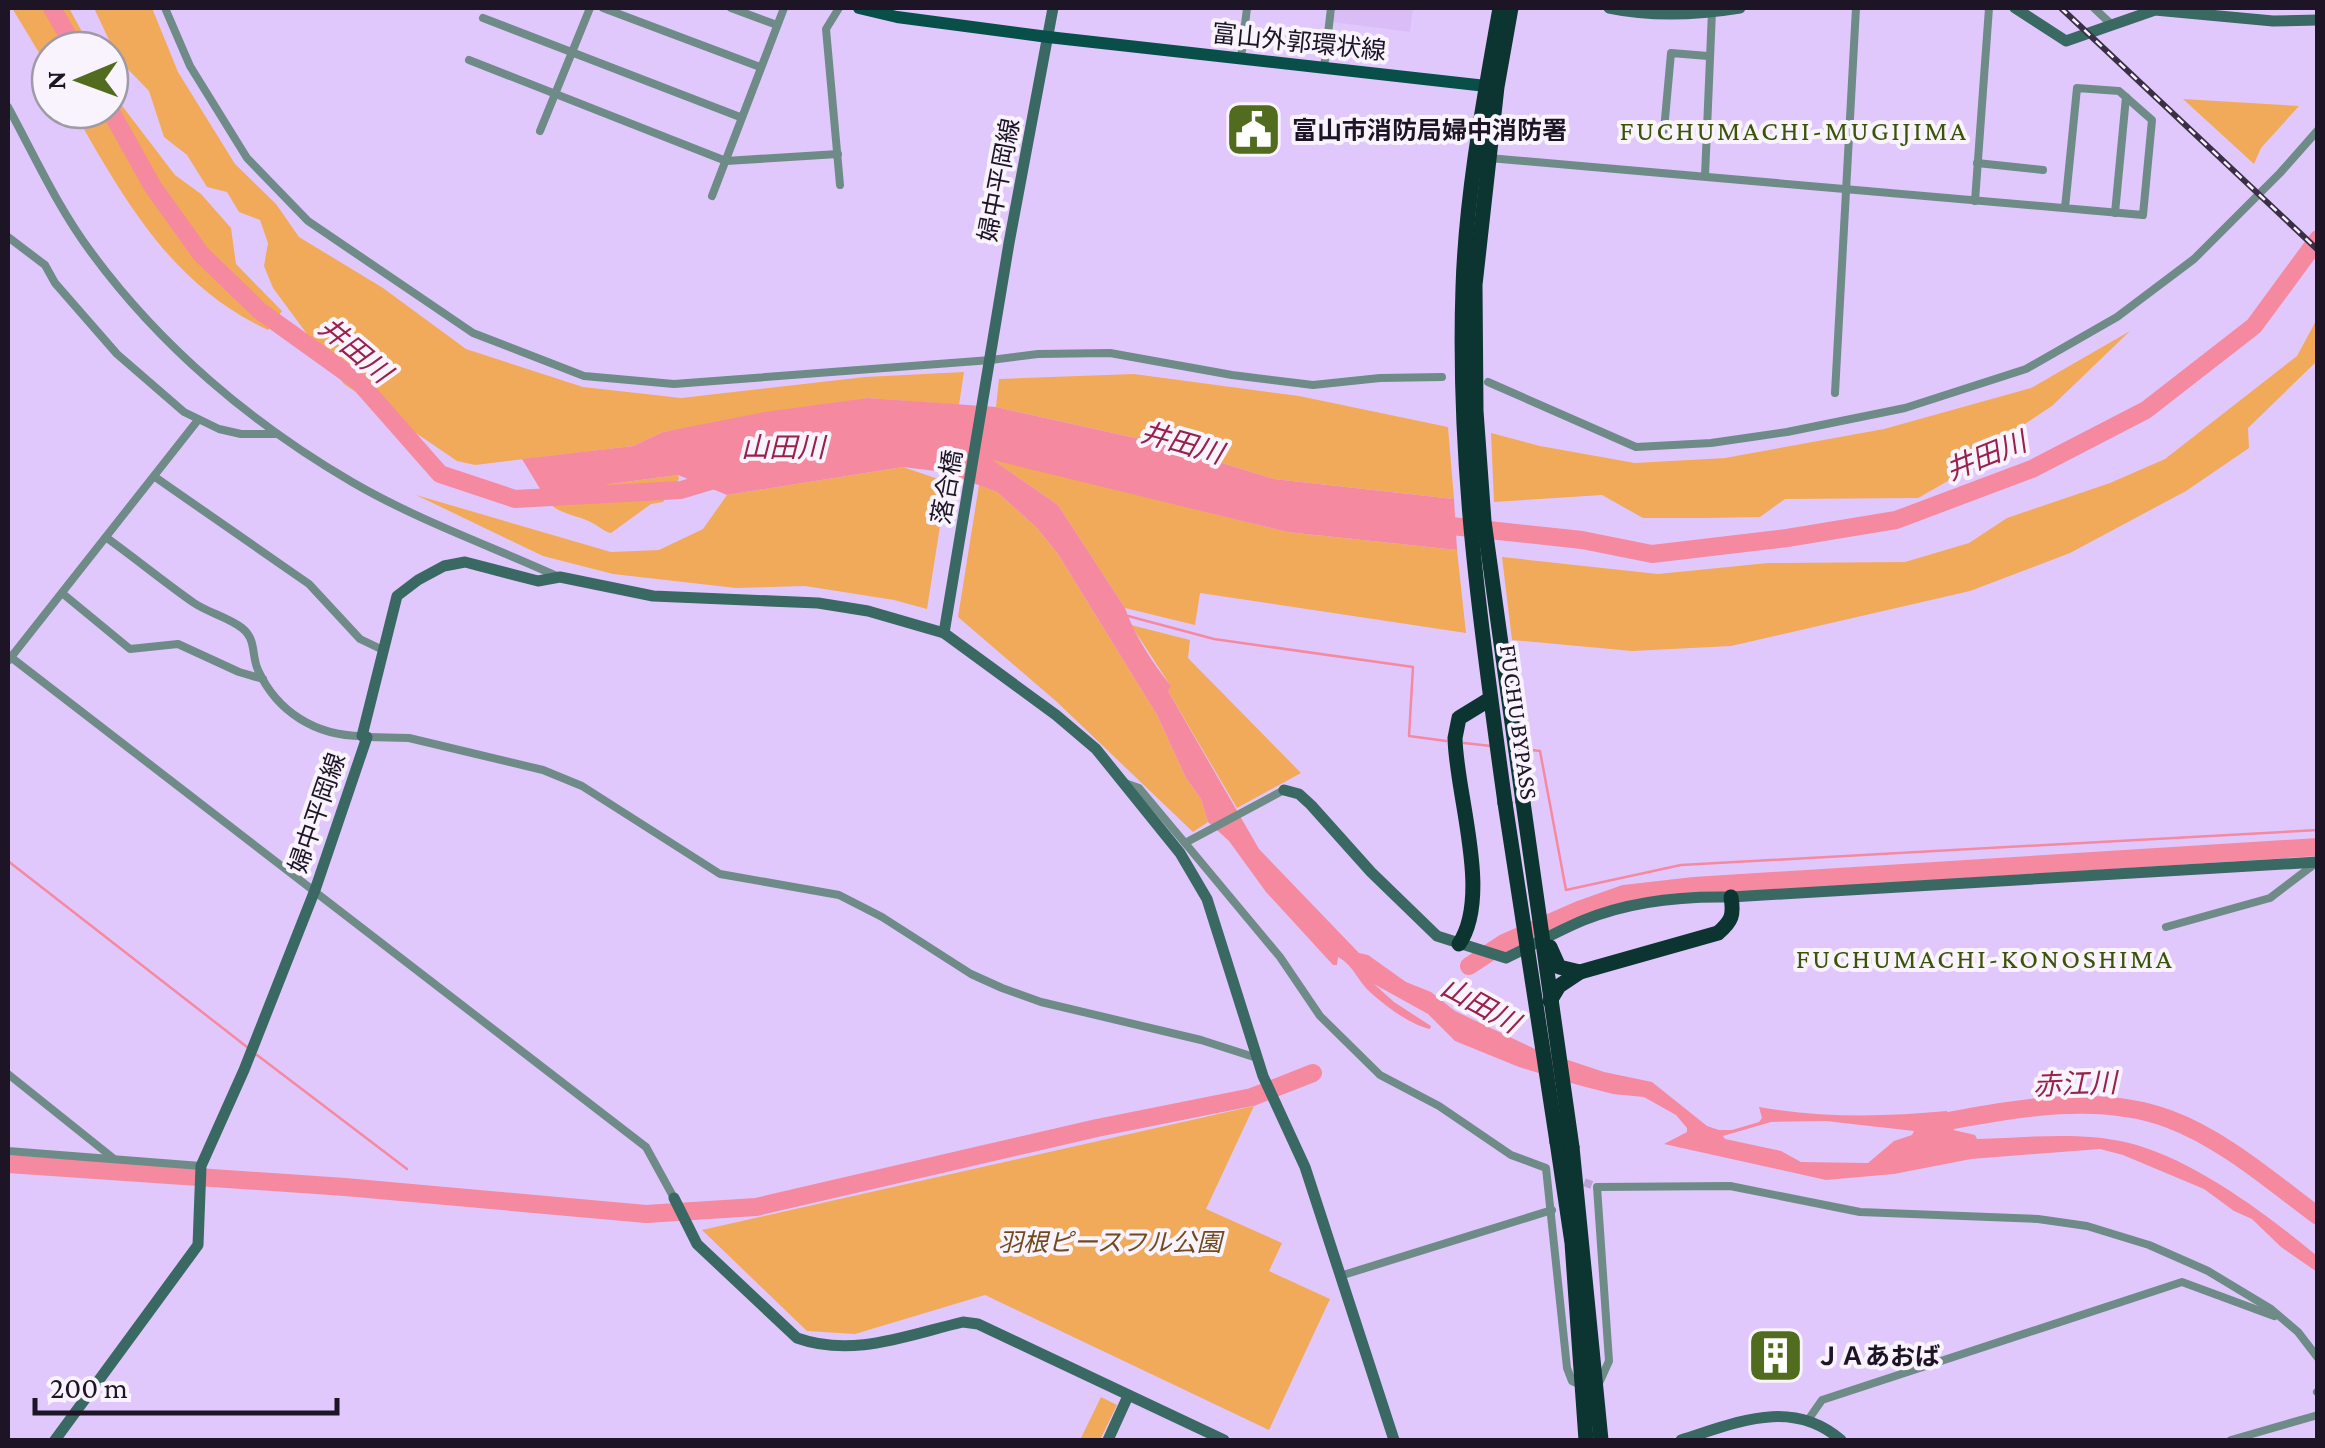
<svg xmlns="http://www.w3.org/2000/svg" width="2325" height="1448" font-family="'Crimson Pro','Noto Sans JP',serif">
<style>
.built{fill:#dabdf7}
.green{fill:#f1aa5a}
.water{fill:#f589a0;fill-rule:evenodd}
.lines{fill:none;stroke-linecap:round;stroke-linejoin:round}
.stream{stroke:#f589a0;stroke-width:2.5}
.river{stroke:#f589a0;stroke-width:18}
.street-tunnel{stroke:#baa4d1;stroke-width:8;stroke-dasharray:8 4;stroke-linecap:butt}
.street{stroke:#6e8b88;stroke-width:8}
.secondary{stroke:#3a6863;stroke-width:11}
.primary{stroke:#084f4a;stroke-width:12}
.highway{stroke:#0c3532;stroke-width:15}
.rail-casing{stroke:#3b2f46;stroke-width:6}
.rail{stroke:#f8f3fd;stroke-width:2.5;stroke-dasharray:8;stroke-linecap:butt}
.highway-bridge{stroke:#0c3532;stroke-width:15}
.labels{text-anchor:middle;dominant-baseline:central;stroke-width:8;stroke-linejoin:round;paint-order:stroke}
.street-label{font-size:25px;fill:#1d1426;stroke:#f8f3fd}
.poi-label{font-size:25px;font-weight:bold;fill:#1d1426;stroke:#f8f3fd;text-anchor:start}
.park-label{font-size:25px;font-style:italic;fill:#704a1d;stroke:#f8f3fd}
.neighbourhood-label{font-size:28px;letter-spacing:2.5px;fill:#3b5308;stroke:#f8f3fd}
.water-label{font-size:28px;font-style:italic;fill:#992048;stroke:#f8f3fd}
</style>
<rect width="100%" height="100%" fill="#e1c8fc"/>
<path class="built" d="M1335,8H1413L1410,32L1333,22Z"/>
<g class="green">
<path d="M12,8H69L92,50H50V71Z"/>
<path d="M94,8H152L178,72L235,164L276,204L299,237L383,288L466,349L583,387L681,398L865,377L964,372L959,405L868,398L663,432L633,446L475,465L457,461L344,384L273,288L264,266L268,243L260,220L239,212L227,192L207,187L187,155L164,137L149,91L118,59Z"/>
<path d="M110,90L175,175L201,194L231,228L236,264L282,311L268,330C171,285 124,199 73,110H110Z"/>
<path d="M2183,99L2299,106L2261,148L2254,164Z"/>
<path d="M2317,319V361L2248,428L2249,448L2186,491L2070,553L1970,591L1731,646L1632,651L1512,640L1502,557L1658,574L1768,563L1905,562L1969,543L2007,518L2110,483L2165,459L2297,356Z"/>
<path d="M2130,331L2052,406L1993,445L1962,473L1918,498L1785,499L1760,517L1709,518H1643L1602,495L1494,502L1491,433L1540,446L1635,463L1725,458L1884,429L2031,388Z"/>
<path d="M1134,374L1299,396L1448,427L1454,499L1274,479L1158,443L996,407L999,379Z"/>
<path d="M990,458L1287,532L1457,550L1466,633L1200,593L1195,625L1125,608L1058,505Z"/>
<path d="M903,467L947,482L927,609L894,600L805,586L736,588L613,574L543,556L416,495L611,552L659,550L703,529L727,495Z"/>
<path d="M678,475L679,479L663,502L651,504L611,533C605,532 601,528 596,525C581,515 561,516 548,502L610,484Z"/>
<path d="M979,485L997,492L1037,528L1058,554L1157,715L1186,778L1201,799L1208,822L1193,832L1057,702L958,617Z"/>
<path d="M1131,625L1190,640L1188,658L1301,773L1237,808L1168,691L1170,685Z"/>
<path d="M1254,1106L1206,1209L1282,1243L1269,1271L1330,1299L1269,1430L985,1295L855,1334L807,1331L702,1230Z"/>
<path d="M1101,1397L1117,1405L1100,1440H1080Z"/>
</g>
<path class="water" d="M868,398L996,407L1158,443L1274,479L1454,499L1457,550L1287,532L993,460L1058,505L1125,608C1135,636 1152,662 1171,686L1168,691L1259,849L1359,953L1368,955L1406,982L1431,992L1455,1011L1535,1049L1604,1072L1652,1082L1707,1126L1719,1130H1732L1759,1122L1762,1118L1759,1107C1822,1118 1883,1117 1947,1111L1949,1129L1975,1135L1977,1139C2025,1138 2077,1131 2125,1142C2189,1156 2267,1214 2317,1256V1272L2281,1247L2252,1219L2234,1211L2204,1189L2123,1155L2100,1149L1971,1159L1894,1174L1826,1180L1664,1144L1687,1132V1128L1676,1115L1644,1097L1613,1094L1578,1085L1519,1067L1455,1041L1428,1014L1374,984L1394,1002L1431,1026L1430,1029C1411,1025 1385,1006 1370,992C1357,980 1354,966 1338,957L1337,965H1333L1266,892L1229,841L1208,822L1201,799L1186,778L1157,715L1058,554L1037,528L997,492L944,472L903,467L727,495L678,475L610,484L548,502L522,459L633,446L663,432L765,412ZM1826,1121L1914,1131L1912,1135L1894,1141L1868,1163L1801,1162L1781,1151L1725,1139L1723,1136L1771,1122Z"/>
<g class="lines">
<g class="stream">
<path d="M2265,8H2315"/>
<path d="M1128,616L1214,639L1413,667L1409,736L1446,741"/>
<path d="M1464,743L1491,746"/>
<path d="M1524,749L1540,751L1566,890L1681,865L2318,830"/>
<path d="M8,861L247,1047"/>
<path d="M257,1055L407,1169"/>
</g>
<g class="river">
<path d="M52,8L76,50"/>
<path d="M110,110L153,187L201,254L260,311L359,382L440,474L515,499L681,490L721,478"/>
<path d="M1433,524L1582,540L1652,554L1787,538L1896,520L2032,469L2146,410L2254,326L2318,239"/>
<path d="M1469,966L1504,943L1579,910L1624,894L1694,886L2318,847"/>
<path d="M1938,1142L1948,1121C2018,1108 2100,1093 2169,1119C2223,1139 2272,1182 2318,1216"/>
<path d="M8,1164L345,1187L646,1214L756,1207L1097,1128L1252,1097L1313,1073"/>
</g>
<path class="street-tunnel" d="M1573,1178L1597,1187"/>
<g class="street">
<path d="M165,8L190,66L247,158L308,221L473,333L584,376L674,384L991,360L1038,354L1110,353L1232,375L1313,385L1380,378L1442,377"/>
<path d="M603,8L760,67"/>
<path d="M731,8L777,25"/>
<path d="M839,8L826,29L840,185"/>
<path d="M2094,8L2111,24"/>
<path d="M483,18L740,117"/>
<path d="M1241,58L1247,8"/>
<path d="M469,60L726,161L838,154"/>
<path d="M1324,68L1331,8"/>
<path d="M8,107C34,155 58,208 91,252C160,346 252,424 352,482C417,520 491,546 559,577"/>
<path d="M1664,130L1671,53L1708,56"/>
<path d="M540,131L590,8"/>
<path d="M1489,158L2143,215L2152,120L2119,91L2077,88L2065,208"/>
<path d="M1977,163L2043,170"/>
<path d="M1705,176L1712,11"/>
<path d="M712,196L784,8"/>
<path d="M1975,201L1989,8"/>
<path d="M2115,213L2126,97"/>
<path d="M8,237L45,265L55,283L117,354L184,412L219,429L241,434H277"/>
<path d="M1488,382L1636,447L1711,443L1787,432L1905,408L2026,369L2117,317L2194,259L2280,173L2318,130"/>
<path d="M1835,393L1856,8"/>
<path d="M155,477L309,584L360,639L383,650"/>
<path d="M107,538C136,559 164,582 194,603C209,613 228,617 242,628C257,640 251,655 258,670C277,712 316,736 362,736"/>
<path d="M62,593L130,649L178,644L239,672L263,679"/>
<path d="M8,655L646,1147L674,1198"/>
<path d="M8,661L198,420"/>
<path d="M367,737L409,738L543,770L582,786L720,874L839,895L882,917L971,974L1002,988L1041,1002L1201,1040L1257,1058"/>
<path d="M1125,783L1139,788L1185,843L1284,790"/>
<path d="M1185,843L1280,957L1320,1016L1380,1075L1439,1106L1511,1155L1546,1168L1567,1368L1572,1381L1581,1385"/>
<path d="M2166,927L2270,898L2316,863"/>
<path d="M8,1074L113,1158"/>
<path d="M8,1151L201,1166"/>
<path d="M1340,1276L1552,1210"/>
<path d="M1600,1381L1609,1361L1597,1187L1730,1186L1860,1212L2038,1219L2087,1226L2149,1245L2208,1271L2271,1309L2298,1332L2318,1358"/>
<path d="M2317,1392L2318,1393"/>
<path d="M1808,1420L1822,1400L2182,1282L2274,1316"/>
<path d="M2231,1440L2318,1415"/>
</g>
<g class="secondary">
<path d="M1609,8C1652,17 1697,15 1740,8"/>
<path d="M2015,8L2066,41L2155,10L2273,21L2318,20"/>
<path d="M944,633L1009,243L1053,8"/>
<path d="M1284,790L1299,794L1311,805L1371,872L1437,936L1506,958C1532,946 1557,931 1584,920C1630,901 1682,896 1731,897L2318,862"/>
<path d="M674,1198L697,1244L797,1338C853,1358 907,1335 963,1322L978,1324L1224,1440"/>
<path d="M55,1440L198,1245L201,1166L244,1070L315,890L367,737L362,736L397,596L418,580L444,566L465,562L538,581L560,577L653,596L818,603L868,611L944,633L1056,715L1096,749L1180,853L1207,899L1263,1076L1305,1167L1394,1440"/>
<path d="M1108,1440L1128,1396"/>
<path d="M1681,1440C1736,1423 1791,1397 1841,1440"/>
</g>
<path class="primary" d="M859,8L897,17L1048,37L1495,87"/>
<g class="highway">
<path d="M1500,8C1484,99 1466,194 1463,287C1457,464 1481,629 1505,803"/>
<path d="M1511,8L1497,87L1475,285L1476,411L1484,521L1523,802"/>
<path d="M1459,944C1492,895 1456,795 1455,738L1459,718L1490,699"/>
<path d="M1550,1001L1559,986L1580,972L1718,933C1732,921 1734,915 1731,897"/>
<path d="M1557,1142L1572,1243L1586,1440"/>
<path d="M1572,1147L1601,1440"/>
</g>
<defs>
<path id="rail" d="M2061,8L2318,250"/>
</defs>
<use href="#rail" class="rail-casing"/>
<use href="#rail" class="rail"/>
<g class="highway-bridge">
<path d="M1523,802L1572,1147"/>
<path d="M1505,803L1557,1142"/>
<path d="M1550,947L1559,967L1580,972"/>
</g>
</g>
<defs>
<symbol id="civic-square" viewBox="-11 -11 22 22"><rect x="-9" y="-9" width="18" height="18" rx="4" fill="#516c1f" stroke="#f8f3fd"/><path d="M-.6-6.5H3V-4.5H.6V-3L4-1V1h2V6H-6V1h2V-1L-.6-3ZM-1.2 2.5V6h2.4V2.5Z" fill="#fff"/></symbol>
<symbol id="building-square" viewBox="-11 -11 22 22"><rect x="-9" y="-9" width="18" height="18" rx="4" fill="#516c1f" stroke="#f8f3fd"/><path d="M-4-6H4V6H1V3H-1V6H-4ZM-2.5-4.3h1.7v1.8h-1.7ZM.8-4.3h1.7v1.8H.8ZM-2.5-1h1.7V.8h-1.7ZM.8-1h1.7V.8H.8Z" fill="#fff"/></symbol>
</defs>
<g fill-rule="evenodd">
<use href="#civic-square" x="1222" y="98" width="63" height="63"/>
<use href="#building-square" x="1744" y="1324" width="63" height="63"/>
</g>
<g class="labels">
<g class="street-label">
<text transform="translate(1299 42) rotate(6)">富山外郭環状線</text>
<text transform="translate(999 180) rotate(-79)">婦中平岡線</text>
<text transform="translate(947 487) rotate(-80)">落合橋</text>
<text transform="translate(1519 722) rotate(82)">FUCHU BYPASS</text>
<text transform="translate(317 813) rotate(-71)">婦中平岡線</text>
</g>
<g class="poi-label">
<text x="1292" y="130">富山市消防局婦中消防署</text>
<text x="1815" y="1356">ＪＡあおば</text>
</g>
<g class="park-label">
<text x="1110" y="1242">羽根ピースフル公園</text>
</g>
<g class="neighbourhood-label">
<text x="1794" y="130">FUCHUMACHI-MUGIJIMA</text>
<text x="1985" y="958">FUCHUMACHI-KONOSHIMA</text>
</g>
<g class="water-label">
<text transform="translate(355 350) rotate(40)">井田川</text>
<text transform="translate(1182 443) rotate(16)">井田川</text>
<text x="783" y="447">山田川</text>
<text transform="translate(1986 456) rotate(-22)">井田川</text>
<text transform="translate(1480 1005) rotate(29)">山田川</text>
<text transform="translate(2075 1084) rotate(-2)">赤江川</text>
</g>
</g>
<rect width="2325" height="1448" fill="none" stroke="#1d1426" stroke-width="20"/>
<g transform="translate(80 80) rotate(269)"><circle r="48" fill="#f8f3fd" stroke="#a09aa7" stroke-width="2.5"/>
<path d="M0-8L18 38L0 25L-18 38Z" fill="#516c1f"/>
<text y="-15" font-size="28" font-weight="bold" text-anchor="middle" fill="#1d1426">N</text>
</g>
<path d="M35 1398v15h302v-15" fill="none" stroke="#1d1426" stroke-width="5"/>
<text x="50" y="1398" font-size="30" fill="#1d1426" stroke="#f8f3fd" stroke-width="8" paint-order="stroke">200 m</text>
</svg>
